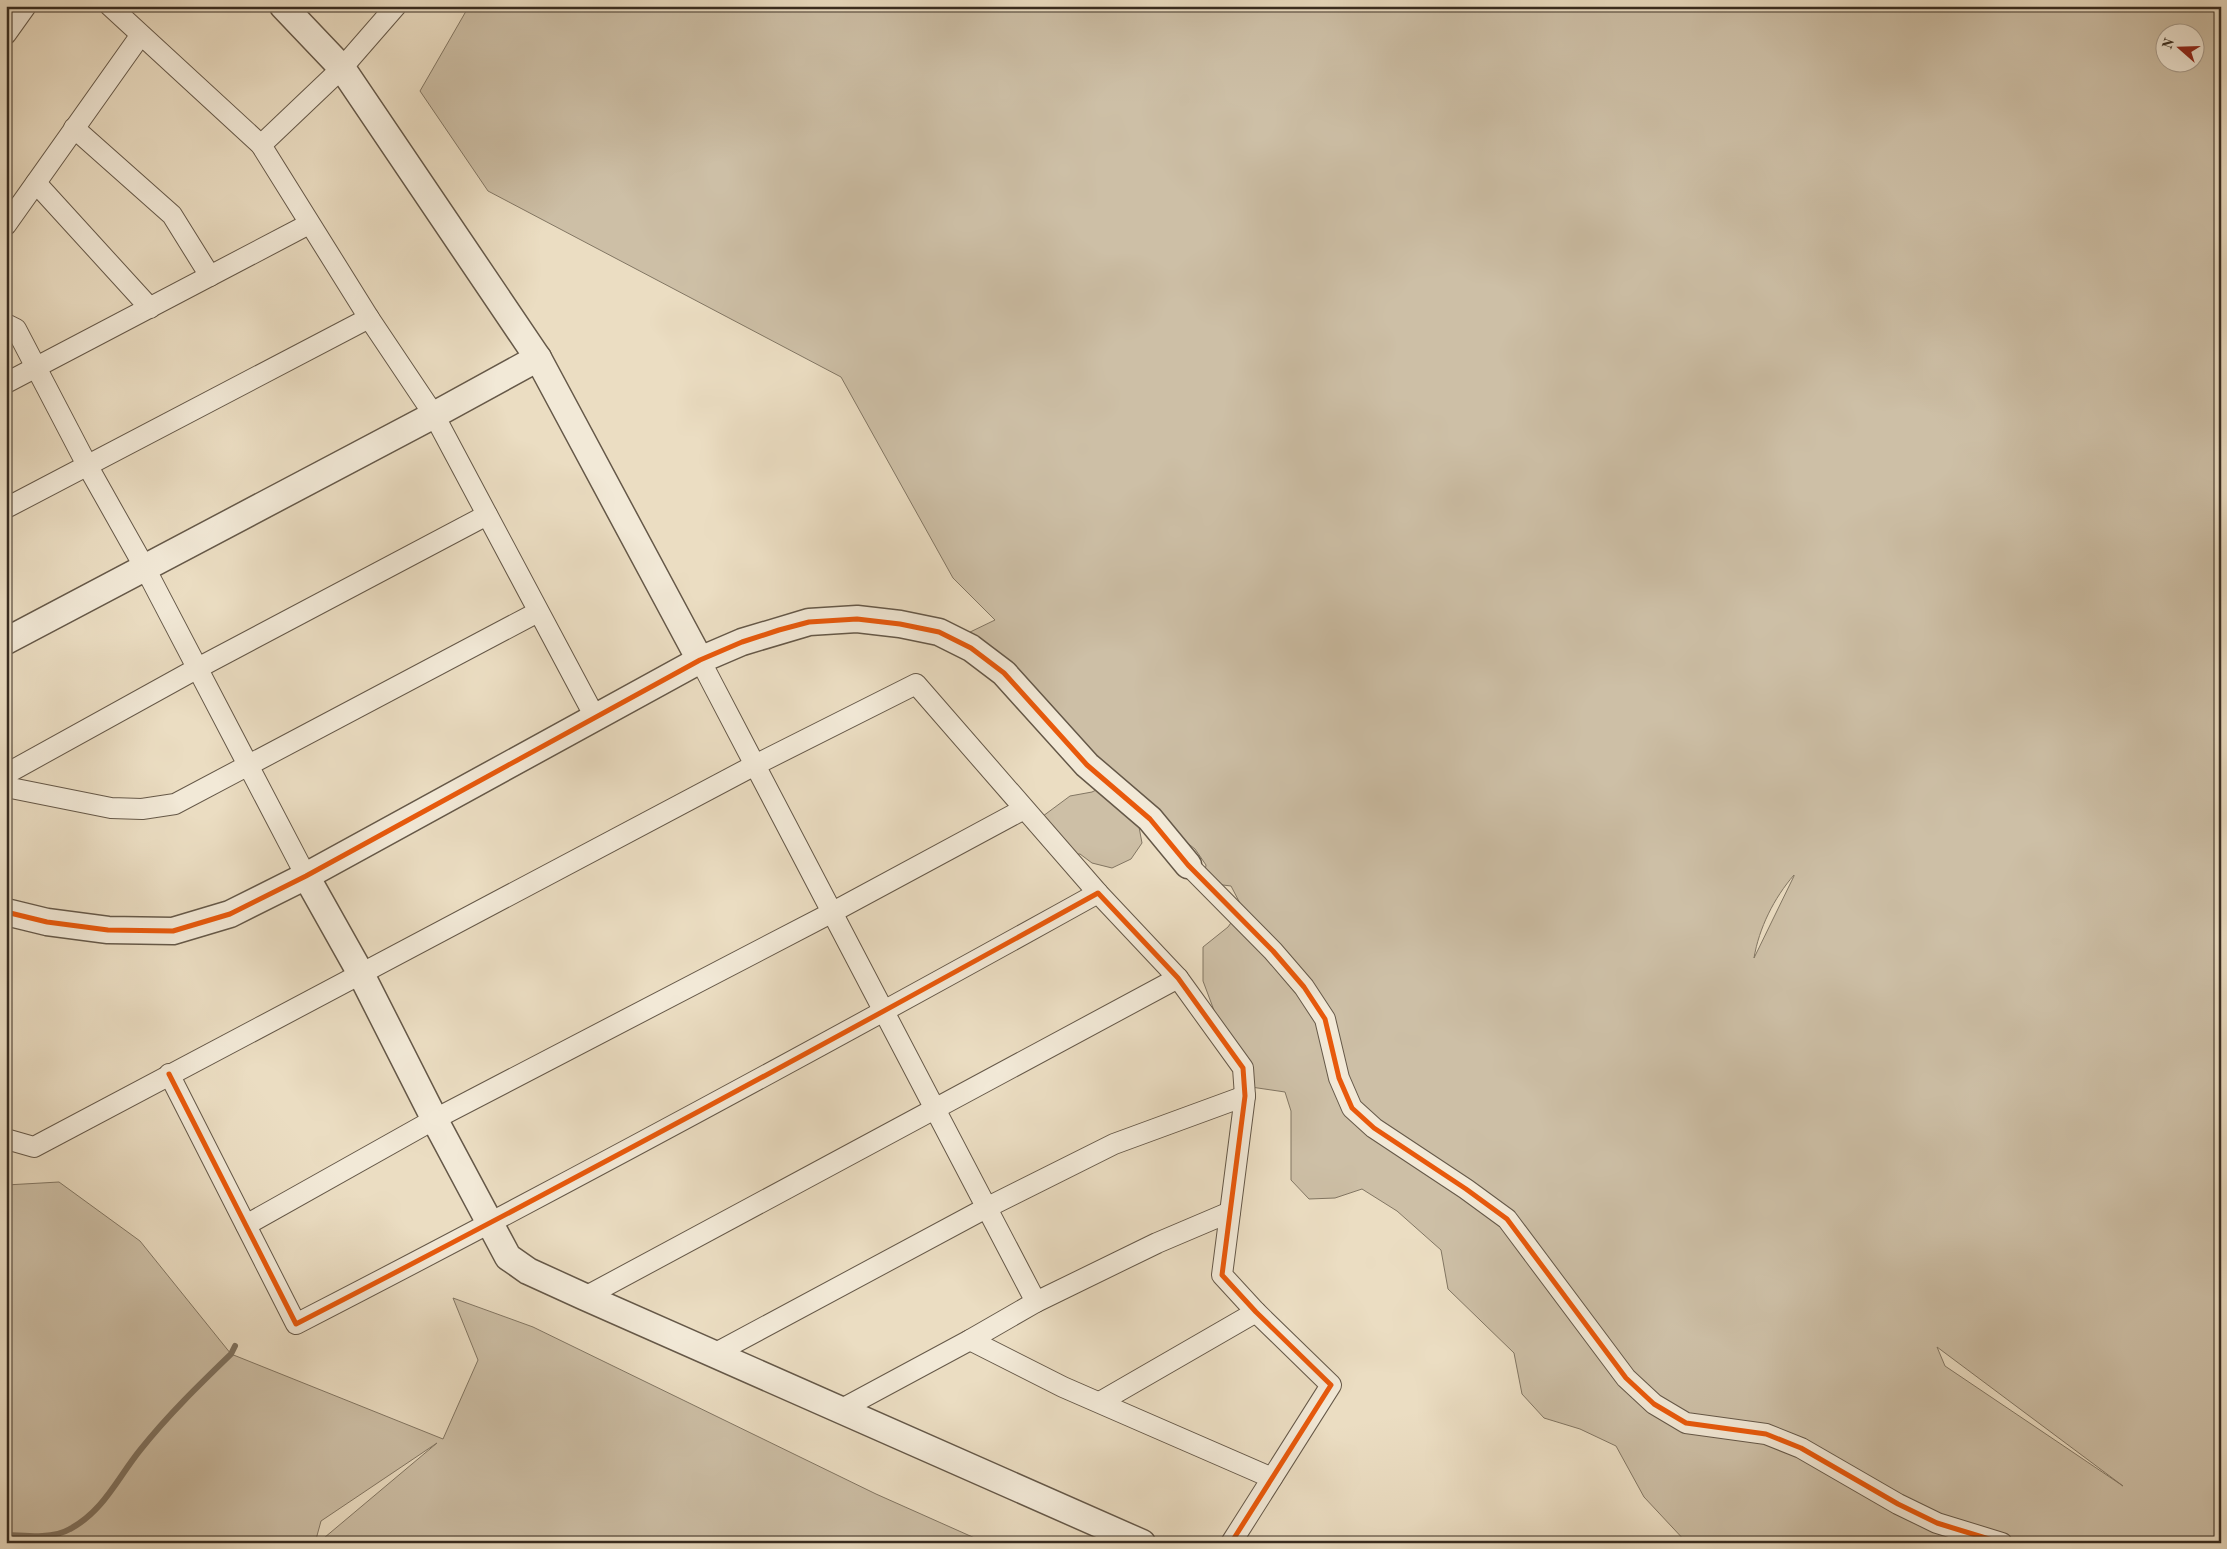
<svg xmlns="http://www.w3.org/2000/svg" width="2227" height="1549" font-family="'Old Standard TT',serif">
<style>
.green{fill:#cdbfa6;stroke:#827663;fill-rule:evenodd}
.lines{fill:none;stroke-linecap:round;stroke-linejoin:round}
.stream{stroke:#7f7260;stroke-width:6}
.minor-casing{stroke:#655848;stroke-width:22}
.tertiary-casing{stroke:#655848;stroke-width:29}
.minor{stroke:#f2e9d7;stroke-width:20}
.tertiary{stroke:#f2e9d7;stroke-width:26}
.cycleway-casing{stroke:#f2e9d7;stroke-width:8}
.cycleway{stroke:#e8590c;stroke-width:5}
</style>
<rect width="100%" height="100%" fill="#ebddc2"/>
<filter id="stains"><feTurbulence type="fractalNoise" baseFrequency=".004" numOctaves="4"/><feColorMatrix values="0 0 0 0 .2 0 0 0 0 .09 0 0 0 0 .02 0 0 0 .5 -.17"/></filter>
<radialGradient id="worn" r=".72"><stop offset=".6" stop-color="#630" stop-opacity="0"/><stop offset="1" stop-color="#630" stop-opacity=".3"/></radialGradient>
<g class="green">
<path d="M469,6H2221V1543H1687L1644,1497L1616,1446L1580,1429L1544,1418L1522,1394L1514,1353L1448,1289L1441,1250L1397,1211L1362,1189L1335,1198L1309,1199L1291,1180V1111L1285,1092L1251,1087L1215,1013L1203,981V947L1228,927L1242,907L1231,886L1215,884L1204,877L1206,865L1195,849L1181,838L1155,834L1139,827L1142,843L1131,859L1112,868L1092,863L1080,854L1066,855L1039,819L1070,796L1092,792L1108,784L1079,740L1048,701L966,634L995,620L953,578L841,377L488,191L420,91ZM2164,32H2194V62H2164ZM1794,875V876L1754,958C1759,928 1774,898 1794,875ZM1937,1347L2123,1486L1945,1366Z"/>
<path d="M59,1182L140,1241L231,1354L443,1439L478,1360L453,1298L533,1327L876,1494L986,1543H318L437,1443L321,1521L315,1543H6V1185Z"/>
</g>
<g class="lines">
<path class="stream" d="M6,1535C25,1536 53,1539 70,1529C104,1511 118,1477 141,1449C168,1415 199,1385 231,1354L235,1346"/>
<defs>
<g id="minor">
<path d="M110,6L261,145L369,318L434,415L595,717"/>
<path d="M6,34L26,6"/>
<path d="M74,128L172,215L210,276"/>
<path d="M261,145L342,68L396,6"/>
<path d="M36,183L150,308"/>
<path d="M6,225L140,36"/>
<path d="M6,324L16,329L87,465L145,568L306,876"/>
<path d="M6,383L309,224"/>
<path d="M6,508L369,318"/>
<path d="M700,660L1036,1302L970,1340L840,1410"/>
<path d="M6,774L196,669L487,515"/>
<path d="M6,787L111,808L142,809L175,804L538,612"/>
<path d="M1188,865L1273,951L1304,987L1325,1019L1339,1078L1352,1108L1374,1128L1466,1189L1507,1219L1626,1378L1654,1404L1686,1423L1766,1434L1801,1448L1898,1504L1937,1523L2002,1543"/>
<path d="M169,1074L296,1324C566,1185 833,1040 1098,893L1178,978L1243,1068L1245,1096L1222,1275L1256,1312L1331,1385L1231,1543"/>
<path d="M6,1139L34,1147L755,765L916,684L1098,893"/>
<path d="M246,1225L435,1119L831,913L1024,809"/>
<path d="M585,1297L1178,978"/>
<path d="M1036,1302L1157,1243L1230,1212"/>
<path d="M970,1340L1063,1387L1272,1478"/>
<path d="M714,1354L986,1208L1114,1144L1245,1096"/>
<path d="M1100,1402L1256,1312"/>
</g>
<g id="tertiary">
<path d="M283,6L342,68L538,358L700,660"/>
<path d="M6,641L434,415L538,358"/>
<path d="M306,876L361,974L438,1126L508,1257L528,1271L585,1297L1142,1543"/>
<path d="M6,912L47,922L108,930L173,931L230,914L306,876L700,660L742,642L809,622L857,619L900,624L939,632L971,648L1004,673L1087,765L1150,819L1188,865"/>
</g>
</defs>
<use href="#minor" class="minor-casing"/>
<use href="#tertiary" class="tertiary-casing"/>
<use href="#minor" class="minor"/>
<use href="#tertiary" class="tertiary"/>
<defs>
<g id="cycleway">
<path d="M6,912L47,922L108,930L173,931L230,914L306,876L700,660L742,642L779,630L809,622L857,619L900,624L939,632L971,648L1004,673L1087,765L1150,819L1188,865L1273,951L1304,987L1325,1019L1339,1078L1352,1108L1374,1128L1466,1189L1507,1219L1626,1378L1654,1404L1686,1423L1766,1434L1801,1448L1898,1504L1937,1523L2002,1543"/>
<path d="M169,1074L296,1324C566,1185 833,1040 1098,893L1178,978L1243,1068L1245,1096L1222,1275L1256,1312L1331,1385L1231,1543"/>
</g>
</defs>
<use href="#cycleway" class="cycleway-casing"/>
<use href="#cycleway" class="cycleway"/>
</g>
<rect width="2227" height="1549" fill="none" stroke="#ebddc2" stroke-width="25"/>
<rect x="8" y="8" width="2212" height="1534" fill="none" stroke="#382c20" stroke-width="2.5"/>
<rect x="12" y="12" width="2202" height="1524" fill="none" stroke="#382c20"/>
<g transform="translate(2180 48) rotate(290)"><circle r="24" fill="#f2e9d7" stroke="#a89d8e"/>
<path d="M0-4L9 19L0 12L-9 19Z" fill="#8f2418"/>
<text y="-8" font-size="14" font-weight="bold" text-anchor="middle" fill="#382c20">N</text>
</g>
<rect width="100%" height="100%" filter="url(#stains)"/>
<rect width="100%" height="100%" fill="url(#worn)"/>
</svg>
